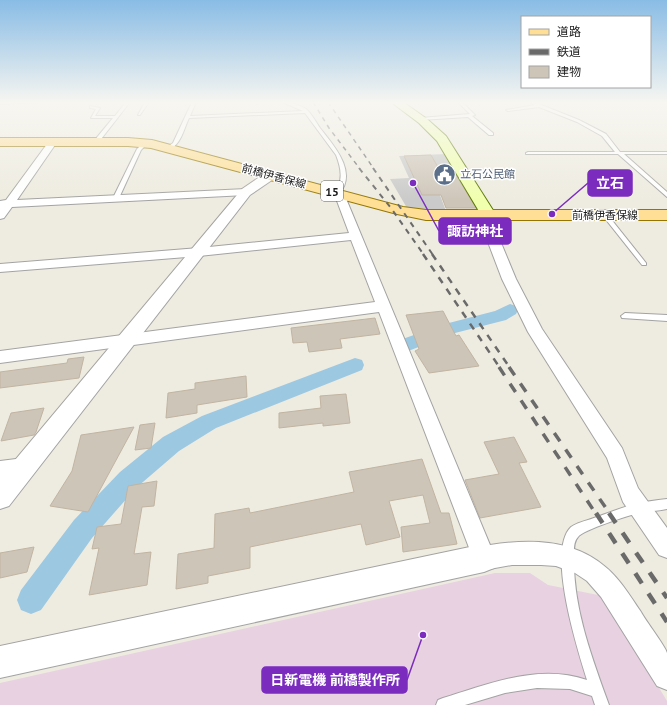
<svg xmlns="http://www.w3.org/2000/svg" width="667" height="705" font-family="'PT Sans','Noto Sans JP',sans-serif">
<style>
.industrial{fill:#e8d1e1}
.religious{fill:#cacaca}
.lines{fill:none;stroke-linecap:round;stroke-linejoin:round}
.canal{fill:#9cc8e1;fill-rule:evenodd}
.building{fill:#cec5b9;stroke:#c1b4a1}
.service-casing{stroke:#a3a3a3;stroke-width:2}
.minor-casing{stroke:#a3a3a3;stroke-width:2}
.tertiary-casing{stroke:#a3a3a3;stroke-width:2}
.secondary-casing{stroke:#597600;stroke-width:2}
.primary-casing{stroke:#947700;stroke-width:2}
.service{fill:#fff;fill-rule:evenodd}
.minor{fill:#fff;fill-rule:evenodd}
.tertiary{fill:#fff;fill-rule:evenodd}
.secondary{fill:#f0ffae;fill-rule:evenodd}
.primary{fill:#ffdf95;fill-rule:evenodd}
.rail-far4{stroke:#6a6a6a;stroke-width:1.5;stroke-dasharray:4.5 4.5;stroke-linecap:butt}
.rail-far3{stroke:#6a6a6a;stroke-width:2;stroke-dasharray:5.5 5.5;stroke-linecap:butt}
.rail-far2{stroke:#6a6a6a;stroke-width:2.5;stroke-dasharray:7 7;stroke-linecap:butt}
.rail-far1{stroke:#6a6a6a;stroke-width:3.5;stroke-dasharray:10 10;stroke-linecap:butt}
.rail{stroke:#6a6a6a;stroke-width:4.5;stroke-dasharray:12 12;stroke-linecap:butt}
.labels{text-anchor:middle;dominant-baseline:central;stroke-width:3;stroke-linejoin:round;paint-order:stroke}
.far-service-label{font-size:11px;fill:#4e5e75;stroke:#fff;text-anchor:start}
.far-street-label{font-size:11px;fill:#1c1c1c;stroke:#fff}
.shield{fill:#fff;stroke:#606060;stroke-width:1}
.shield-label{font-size:12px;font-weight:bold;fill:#1c1c1c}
.leader{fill:none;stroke:#7b2cbf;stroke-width:1.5}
.callout-dot{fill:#7b2cbf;stroke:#fff;stroke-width:1.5}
.callout{fill:#7b2cbf;stroke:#7b2cbf;stroke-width:1.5}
.callout-label{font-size:14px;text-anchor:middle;font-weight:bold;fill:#fff}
</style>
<rect width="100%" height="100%" fill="#eeece0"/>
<path class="industrial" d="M495,573H530L548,585L603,596L667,701V705H0V683Z"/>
<path class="religious" d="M446,154L454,168H430L447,214L407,208L390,179L409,178L399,156Z"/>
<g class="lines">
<g class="canal">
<path d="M510,304L516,306L518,310L516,314L506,320L455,333L403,353L397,351L394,346L397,341L445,324L495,311Z"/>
<path d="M355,358L362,360L364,365L362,370L216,428L179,451L136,488L92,538L41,610L31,614L21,610L17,600L21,590L74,520L120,472L163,437L202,416Z"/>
</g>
</g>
<g class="building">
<path d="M431,155L439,169L452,168L476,208H446L441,195H422L404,156Z"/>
<path d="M443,311L456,336L459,335L479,366L429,373L415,351L419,349L406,315Z"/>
<path d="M375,318L380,334L340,339L342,348L309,352L307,342L293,343L291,328Z"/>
<path d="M84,357L79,378L0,388V372L67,363L68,359Z"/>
<path d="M246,376L247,397L197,405V413L166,418L168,393L195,389V383Z"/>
<path d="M346,394L350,423L323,426V423L279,428V413L321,408L320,396Z"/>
<path d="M44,408L36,432L34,435L1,441L11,413Z"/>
<path d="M155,423L151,448L135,450L140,425Z"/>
<path d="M134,427L88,512L50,506L72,471L81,435Z"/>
<path d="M514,437L527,462L519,463L541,507L480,518L465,480L499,474L484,442Z"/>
<path d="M422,459L441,513H449L457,544L403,552L401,527L430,523L423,495L389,501L400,537L366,545L361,524L250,547V568L208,576V583L176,589L178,554L214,548L215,514L249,508L250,513L354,492L349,472Z"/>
<path d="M157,481L154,506L142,507L134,554L151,552L147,585L89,595L99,548L92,549L97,527L121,524L128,486Z"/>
<path d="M34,547L27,572L0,578V553Z"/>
</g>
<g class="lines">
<defs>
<g id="service">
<path d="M0,102H45L0,104Z"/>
<path d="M126,102H130L98,143H94V141L113,118H91L96,109L90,108V106L100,108L95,116H115Z"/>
<path d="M145,102H149L140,115H138Z"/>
<path d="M192,102H196L190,116L303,111L282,102C289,102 300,105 306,109C311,113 316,122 320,128C334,146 358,172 339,194L334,193C344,181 341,168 336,155L305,113L189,118C184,128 180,149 167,149V147L173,143Z"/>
<path d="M458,102H462L475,115L472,116L493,133V135H489L468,117L420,120L418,119L420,118L470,114Z"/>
<path d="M528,102H534L579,120L606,134L620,152H667V154H624L667,192V197L618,154H526V153L528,152H615L602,136L577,122L539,107L508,111L506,110L535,105Z"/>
<path d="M144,142L148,143L141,150L119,198L114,199L113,198L137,149Z"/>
<path d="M603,214H607L646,263V265H642L603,216Z"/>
<path d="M625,313L667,315V321L622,318L621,316Z"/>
<path d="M667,499V509C658,511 649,511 640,513C629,515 583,530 578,537C573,542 574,551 574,558C573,608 592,658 609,705H595L592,696L570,689L537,688L505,693L465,705H436L438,700L443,698C489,684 539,663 587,680C578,651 546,551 571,527C578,522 589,520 597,517C611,512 625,506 640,503C649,501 658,500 667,499Z"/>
</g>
<g id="minor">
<path d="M53,139L57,142L17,200L246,189L251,192L246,195L12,207L4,218L0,219V201L6,200L50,140Z"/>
<path d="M346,192L351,195L347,201L490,545C529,539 571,539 603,565C619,577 630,596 641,612C645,620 666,647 667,653C667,664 667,678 667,690L657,686L601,597L587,581L575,573L556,566L541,565H512L484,570L476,566L379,312L0,363V351L375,302L351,240L199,256L0,272V264L199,248L349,233L337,201L342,193Z"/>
<path d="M488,212L492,213L494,215L492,221L516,279L542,329L622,448L638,488L667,528V558L659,555L623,502L607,458L528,332L502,279L480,221L484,213Z"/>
<path d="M24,458L31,460L34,467L31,474L0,481V461Z"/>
</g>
<g id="tertiary">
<path d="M271,171L275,172L277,175L275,178L250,195L9,506L0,509V478L242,189L267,172Z"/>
<path d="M484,544L494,548L498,558L494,568L484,572L0,678V646Z"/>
</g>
<path id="secondary" d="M391,102H403L427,119L446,136L496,215L493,218L488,220L483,218L437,141L419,123Z"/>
<path id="primary" d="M0,138H128L152,140L403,207L426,210H667V220H426L397,214L151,148L128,146H0Z"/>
</defs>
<use href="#service" class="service-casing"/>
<use href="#minor" class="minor-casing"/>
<use href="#tertiary" class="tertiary-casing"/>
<use href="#secondary" class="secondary-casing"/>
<use href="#primary" class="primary-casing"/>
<use href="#service" class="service"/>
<use href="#minor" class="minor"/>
<use href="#tertiary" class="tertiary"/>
<use href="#secondary" class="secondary"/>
<use href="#primary" class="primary"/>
<g class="rail-far4">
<path d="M313,102L329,128L360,169"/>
<path d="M328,102L374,169"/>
</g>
<g class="rail-far3">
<path d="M359,168L391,208L424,255"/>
<path d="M373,168L433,255"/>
</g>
<g class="rail-far2">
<path d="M423,254L500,368"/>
<path d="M432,254L510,368"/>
</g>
<g class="rail-far1">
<path d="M499,367L596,514"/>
<path d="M509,367L610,514"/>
</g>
<g class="rail">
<path d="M596,513L667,622"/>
<path d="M609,513L667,598"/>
</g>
</g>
<linearGradient id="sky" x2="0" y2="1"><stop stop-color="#89bce5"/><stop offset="0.51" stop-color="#f7f6f1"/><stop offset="1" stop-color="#f7f6f1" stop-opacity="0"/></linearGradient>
<rect width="667" height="201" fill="url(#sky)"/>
<defs>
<symbol id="civic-disc" viewBox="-11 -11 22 22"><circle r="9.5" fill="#5c6f8a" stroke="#fff"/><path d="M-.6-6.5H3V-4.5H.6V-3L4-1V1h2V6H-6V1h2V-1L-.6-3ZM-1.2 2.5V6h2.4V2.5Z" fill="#fff"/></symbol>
</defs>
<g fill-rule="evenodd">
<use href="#civic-disc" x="432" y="162" width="25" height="25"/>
</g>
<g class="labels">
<g class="far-service-label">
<text x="460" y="174">立石公民館</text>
</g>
<g class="far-street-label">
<text transform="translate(274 176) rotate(15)">前橋伊香保線</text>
<text x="605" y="215">前橋伊香保線</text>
</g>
<rect class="shield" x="321" y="181" width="22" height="20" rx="3"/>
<g class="shield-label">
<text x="332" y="191">15</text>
</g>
</g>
<path class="leader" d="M552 214L588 183M413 183L439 231M423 635L407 680"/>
<g class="callout-dot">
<circle cx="552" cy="214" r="4"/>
<circle cx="413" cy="183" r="4"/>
<circle cx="423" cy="635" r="4"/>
</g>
<g class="callout">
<rect x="588" y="170" width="44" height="26" rx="4"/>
<rect x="439" y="218" width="72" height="26" rx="4"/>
<rect x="262" y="667" width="145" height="26" rx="4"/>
</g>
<g class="callout-label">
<text x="610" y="188">立石</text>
<text x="475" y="236">諏訪神社</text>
<text x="335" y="685">日新電機 前橋製作所</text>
</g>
<rect x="521" y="16" width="130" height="72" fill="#ffffff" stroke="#a4a4a4"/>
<rect x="529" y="29" width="20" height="6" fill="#ffdf95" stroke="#a4a4a4"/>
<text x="557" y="36" font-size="12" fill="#1c1c1c">道路</text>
<rect x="529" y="49" width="20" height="6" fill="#6a6a6a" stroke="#a4a4a4"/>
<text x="557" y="56" font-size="12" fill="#1c1c1c">鉄道</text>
<rect x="529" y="66" width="20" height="12" fill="#cec5b9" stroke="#a4a4a4"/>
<text x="557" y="76" font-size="12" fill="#1c1c1c">建物</text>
</svg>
